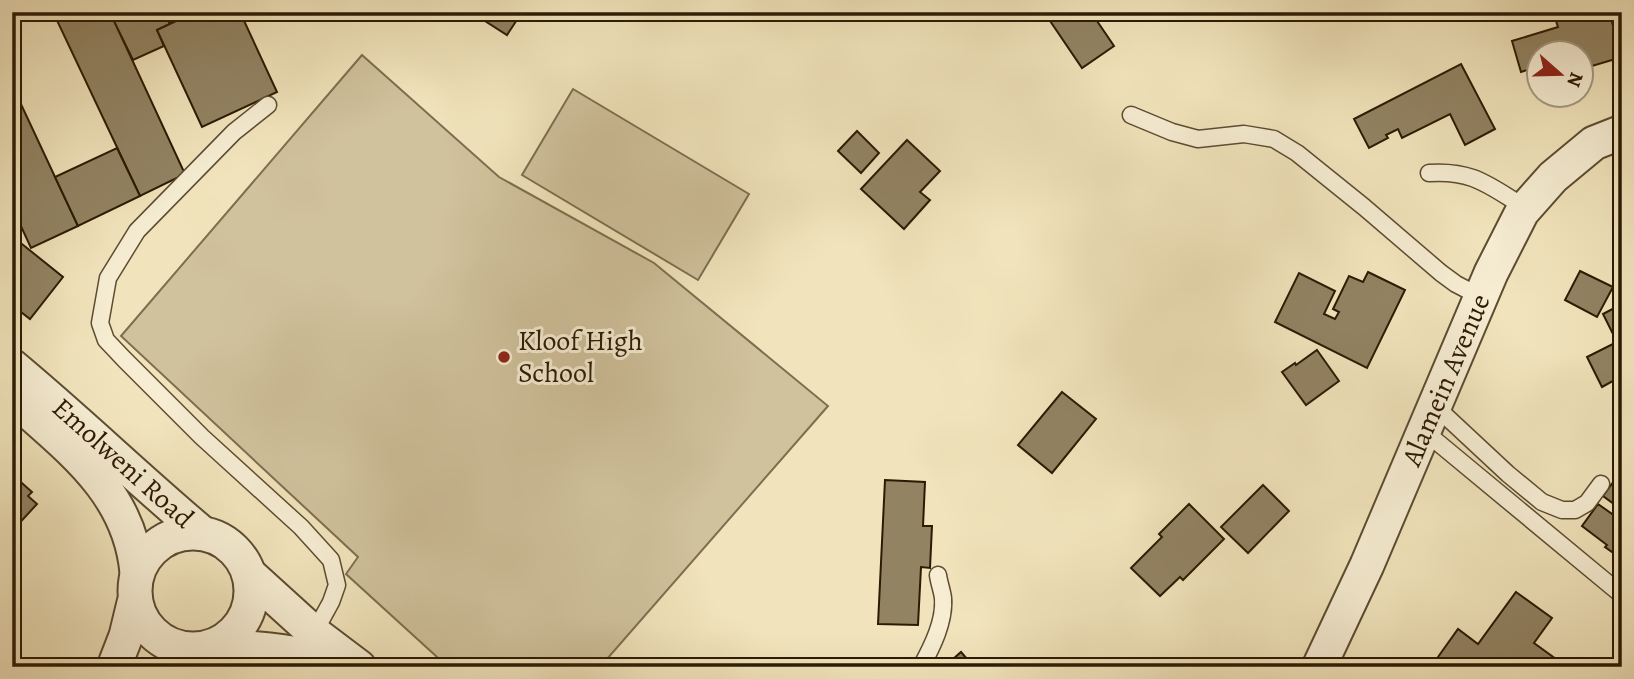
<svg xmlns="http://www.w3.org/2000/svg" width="1634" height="679" font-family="Alegreya,serif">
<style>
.park{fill:#d0c29d;stroke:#7e6e50;stroke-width:2}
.building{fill:#928363;stroke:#2c1a03;stroke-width:2}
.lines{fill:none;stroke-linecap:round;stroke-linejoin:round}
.lane-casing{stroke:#5d4c31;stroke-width:19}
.street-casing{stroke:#5d4c31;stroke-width:37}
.lane{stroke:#f6edd3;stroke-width:16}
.street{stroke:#f6edd3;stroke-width:33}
.poi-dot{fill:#8f2418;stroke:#f6edd3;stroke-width:2.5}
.labels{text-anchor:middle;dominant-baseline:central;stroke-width:6;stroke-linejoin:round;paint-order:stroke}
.poi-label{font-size:28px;fill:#2c1a03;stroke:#f6edd3;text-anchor:start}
.street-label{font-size:28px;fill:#2c1a03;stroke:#f6edd3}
</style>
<rect width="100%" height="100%" fill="#f1e4bc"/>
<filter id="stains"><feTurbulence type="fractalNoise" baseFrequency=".00286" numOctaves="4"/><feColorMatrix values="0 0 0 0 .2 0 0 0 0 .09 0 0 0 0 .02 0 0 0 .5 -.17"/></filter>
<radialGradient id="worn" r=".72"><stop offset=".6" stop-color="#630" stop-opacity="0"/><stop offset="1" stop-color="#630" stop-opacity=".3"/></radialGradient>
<g class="park">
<path d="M362,55L499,177L654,263L828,406L600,667H448L346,574L358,557L121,336Z"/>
<path d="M573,89L749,194L698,280L522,175Z"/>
</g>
<g class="building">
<path d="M53,12H110L185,174L140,196Z"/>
<path d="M117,12H165L170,24L157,30L164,46L133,60L111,15Z"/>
<path d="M165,12H195L170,24Z"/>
<path d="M195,12H240L277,92L202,127L157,30Z"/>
<path d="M471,12H522L507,35Z"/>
<path d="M1044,12H1098L1093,15L1114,46L1082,68Z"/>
<path d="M1574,12H1582L1584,19L1609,12L1622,57L1582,69V52H1540V66L1521,72L1512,41L1558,27L1555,18Z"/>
<path d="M1461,64L1495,129L1465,145L1450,114L1402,138L1398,129L1386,135L1388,138L1369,148L1354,119Z"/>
<path d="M12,85L78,226L31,248L13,209L16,208L12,201Z"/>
<path d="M857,131L879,153L861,173L838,151Z"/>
<path d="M907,140L940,171L920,192L930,200L904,229L861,189Z"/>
<path d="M117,148L140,196L78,226L55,177Z"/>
<path d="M12,236L63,277L30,319L12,305Z"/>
<path d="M1580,271L1613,287L1597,317L1565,300Z"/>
<path d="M1368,272L1405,290L1367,368L1275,322L1299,273L1335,291L1324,314L1335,319L1339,312L1333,309L1349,276L1363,282Z"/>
<path d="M1622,304V376L1602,387L1587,357L1617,342L1603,314Z"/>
<path d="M1317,350L1339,381L1306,405L1282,372L1295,363L1296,365Z"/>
<path d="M1062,392L1096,419L1052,473L1018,445Z"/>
<path d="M1622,470V510L1603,496Z"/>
<path d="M14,476L32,492L28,496L37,504L14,529L12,527V478Z"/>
<path d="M885,480L925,482L923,526H932L930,568L921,567L918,625L878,624Z"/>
<path d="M1263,485L1289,511L1248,553L1221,527Z"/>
<path d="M1189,504L1224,539L1183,580L1180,577L1160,596L1131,568L1162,537L1159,534Z"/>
<path d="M1598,504L1622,521V559L1605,547L1607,545L1582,526Z"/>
<path d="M1516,592L1552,618L1534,643L1567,667H1451L1438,657L1458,629L1478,644Z"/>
<path d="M961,652L974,667H944Z"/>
</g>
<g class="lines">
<defs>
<g id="lane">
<path d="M268,105L234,132L137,231L108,278L100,323L106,340L124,359L202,437L301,527L331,560L337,585L331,602L314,633"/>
<path d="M1131,115L1172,132L1198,139L1244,134L1274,139L1297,153L1364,207L1441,273L1456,284L1481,297"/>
<path d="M1429,173C1474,170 1489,186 1526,208"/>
<path d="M1435,406L1508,474L1542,502L1562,510H1575L1587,503L1601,484"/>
<path d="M1424,431L1622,595"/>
<path d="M921,667C932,647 945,621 943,598C942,590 939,583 938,575"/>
</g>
<g id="street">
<path d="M12,366C77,420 138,479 202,533"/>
<path d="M12,397C68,448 130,491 137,573"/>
<circle cx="193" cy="591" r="58"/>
<path d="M249,574L314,633L359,667"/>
<path d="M213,646C246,648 280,649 311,657C322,660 333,663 343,667"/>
<path d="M114,667L126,636L134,603"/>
<path d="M1319,667L1367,565L1491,273L1522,212L1553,177L1594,143L1622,132"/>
</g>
</defs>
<use href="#lane" class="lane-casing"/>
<use href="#street" class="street-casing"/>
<use href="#lane" class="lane"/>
<use href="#street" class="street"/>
</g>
<circle class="poi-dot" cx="504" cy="357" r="7"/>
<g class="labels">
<g class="poi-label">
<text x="518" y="341">Kloof High<tspan x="518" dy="32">School</tspan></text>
</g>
<g class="street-label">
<text transform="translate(1446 380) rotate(-67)">Alamein Avenue</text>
<text transform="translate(123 463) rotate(42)">Emolweni Road</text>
</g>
</g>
<rect width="1634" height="679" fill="none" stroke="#f1e4bc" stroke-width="42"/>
<rect x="14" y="14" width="1606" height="651" fill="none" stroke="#2c1a03" stroke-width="3.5"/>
<rect x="21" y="21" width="1592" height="637" fill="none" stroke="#2c1a03" stroke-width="2"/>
<g transform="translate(1560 74) rotate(110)"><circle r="33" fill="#f6edd3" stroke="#a59980" stroke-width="2"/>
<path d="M0-5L12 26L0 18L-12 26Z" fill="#8f2418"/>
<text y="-10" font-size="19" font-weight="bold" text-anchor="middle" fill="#2c1a03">N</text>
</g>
<rect width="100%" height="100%" filter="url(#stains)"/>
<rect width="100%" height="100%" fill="url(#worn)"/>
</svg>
